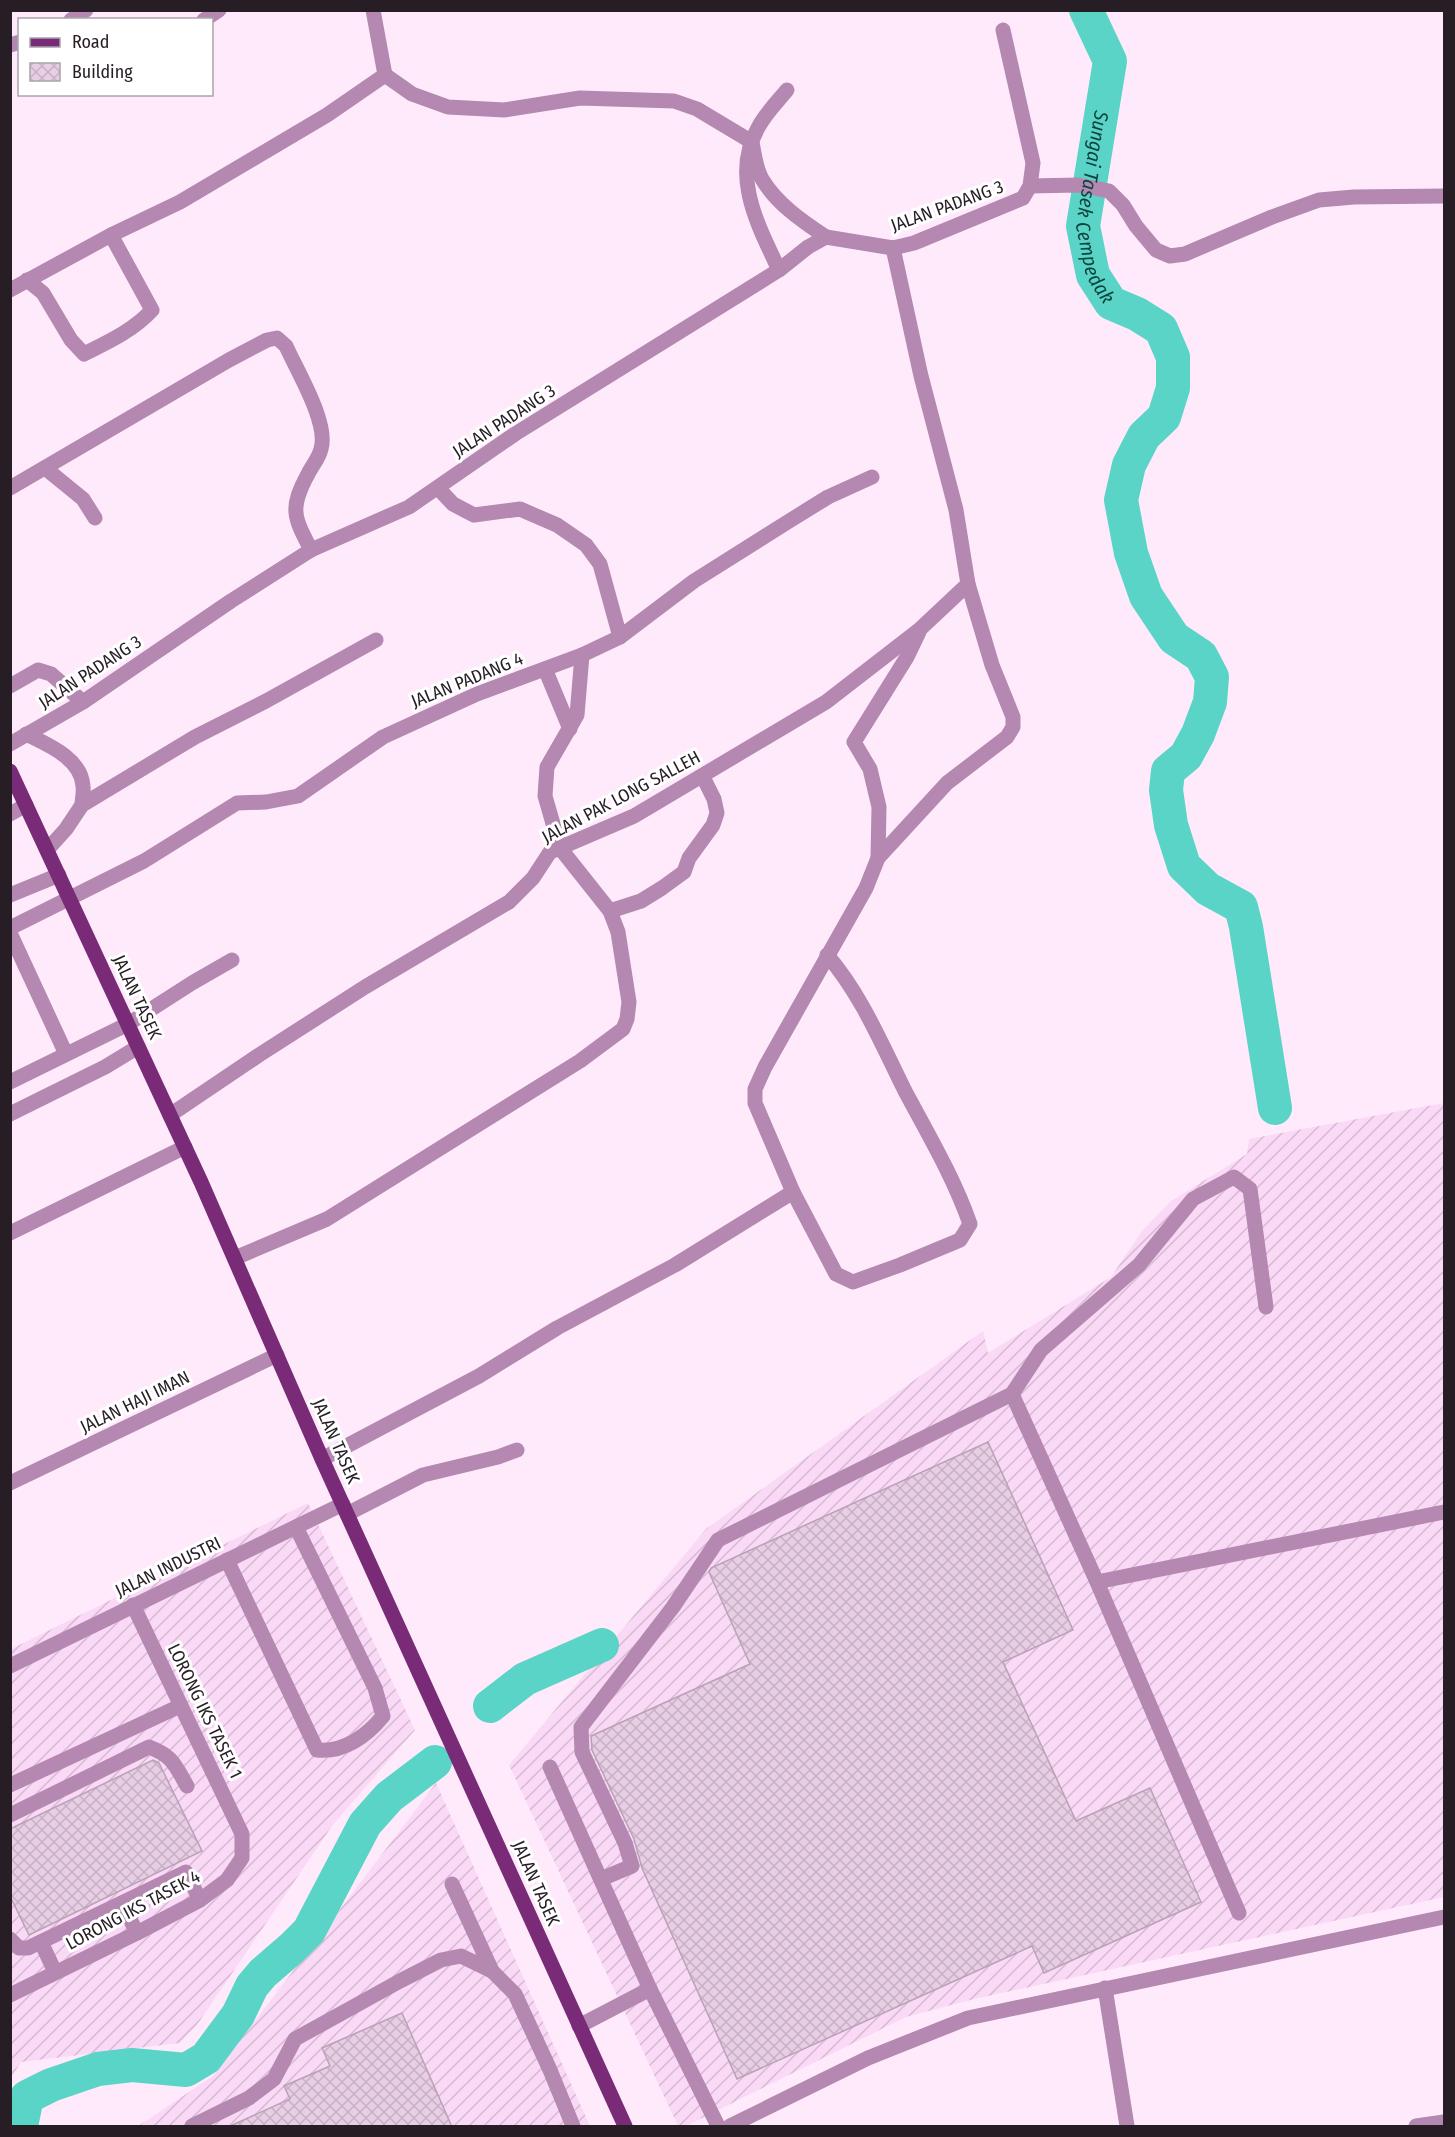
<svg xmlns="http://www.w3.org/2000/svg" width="1455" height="2137" font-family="'Fira Sans Condensed',sans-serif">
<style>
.industrial{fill:url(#industrial-furrows)}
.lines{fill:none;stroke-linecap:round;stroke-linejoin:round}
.river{stroke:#5ad4c7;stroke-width:34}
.building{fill:url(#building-cross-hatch);stroke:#b9a1b6;stroke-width:1.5}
.minor{stroke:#b488b0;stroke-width:15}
.major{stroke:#7a2b77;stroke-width:15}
.labels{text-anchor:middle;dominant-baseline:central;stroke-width:6;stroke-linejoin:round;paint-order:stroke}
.street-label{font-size:18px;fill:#261d25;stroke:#fff}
.water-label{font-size:20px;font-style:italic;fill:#0c443f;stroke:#fff}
</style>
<defs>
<pattern id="industrial-furrows" width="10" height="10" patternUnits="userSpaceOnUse" patternTransform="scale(1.5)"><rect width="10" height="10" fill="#fad9f6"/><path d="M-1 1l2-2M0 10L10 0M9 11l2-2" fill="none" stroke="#d6bad3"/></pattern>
<pattern id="building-cross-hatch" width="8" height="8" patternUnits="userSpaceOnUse" patternTransform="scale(1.5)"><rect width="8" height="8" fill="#e8cee5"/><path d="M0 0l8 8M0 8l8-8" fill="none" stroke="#c7b0c4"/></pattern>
</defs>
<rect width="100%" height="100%" fill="#ffeafc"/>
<g class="industrial">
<path d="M1444,1103V1897L974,1999L906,2017L686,2126H678L509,1765L706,1529L983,1331L988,1353L1111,1277L1142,1231L1171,1201L1247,1154L1249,1139Z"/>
<path d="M308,1503L415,1730L332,1826L197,2025L180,2043L21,2062L11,2078V1649Z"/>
<path d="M436,1783L590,2126H138L213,2076Z"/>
</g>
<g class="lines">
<g class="river">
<path id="s1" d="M1086,10L1110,61L1083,226L1093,275L1111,303L1137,314L1161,329L1173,357V388L1164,417L1144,436L1129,465L1121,500L1131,553L1146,596L1174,638L1201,656L1212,677L1210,702L1198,734L1186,756L1168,771L1166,790L1171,825L1184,866L1208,889L1241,907L1246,927L1275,1108"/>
<path d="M490,1706L525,1679L602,1645"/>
<path d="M21,2126L27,2097L51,2085L98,2069L132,2065L186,2070L206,2058L238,2015L252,1986L263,1973L292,1948L309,1931L365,1824L389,1797L435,1762"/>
</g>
</g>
<g class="building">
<path d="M988,1442L1073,1630L1003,1662L1076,1821L1150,1788L1201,1902L1044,1973L1032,1946L737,2079L642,1868L634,1839L592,1750L591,1736L750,1664L709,1572L711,1568Z"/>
<path d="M153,1760L159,1763L202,1851L29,1935L10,1896V1829Z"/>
<path d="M402,2013L452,2127H228L290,2099L284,2086L330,2066L322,2048Z"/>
</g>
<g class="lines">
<g class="minor">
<path d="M71,20L86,10"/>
<path d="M204,20L219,10"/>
<path d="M10,45L20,42"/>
<path d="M385,75L412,94L448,107L504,110L580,98L674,101L697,109L752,142C754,153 756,169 762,179C777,204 802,221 826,237"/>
<path d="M1030,186L1079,185L1109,191L1123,205L1136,226L1156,250L1170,256L1185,254L1272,217L1319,200L1354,197L1444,196"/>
<path d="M779,270C758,225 730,175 759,126C766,113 778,101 787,90"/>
<path d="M27,280L43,293L71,340L84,354C108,342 134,330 152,310L111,235"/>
<path d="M10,290L111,235L180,202L327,115L385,75L373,10"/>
<path d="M45,468L83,499L95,518"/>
<path d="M10,488L229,360L267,340L277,338L286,346C297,371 329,423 321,449C319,458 312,466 308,474C289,509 294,517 311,550"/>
<path d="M438,488L453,504L474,515L520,509L557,525L586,545L600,564L620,637"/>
<path d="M545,669L570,729"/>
<path d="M10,686L38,670L51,674L83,702"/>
<path d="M26,734C48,745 81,758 83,786C84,792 82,799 82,805"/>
<path d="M10,744L83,702L231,601L311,550L409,507L515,434L779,270L808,247L826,237L893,248L914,243L1023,198L1030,186L1033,163L1003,30"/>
<path d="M10,814L26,805"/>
<path d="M47,850L66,829L82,805L195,737L266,701L376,640"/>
<path d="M878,858L879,807L870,769L854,742L907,657L919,632"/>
<path d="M10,895L59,875"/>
<path d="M610,911L641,901L662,888L684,872L689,858L713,825L717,813L714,799L703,777"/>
<path d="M10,928L144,861L237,803L266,802L298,796L383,737L477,694L582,655L620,637L694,581L786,523L828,497L872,477"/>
<path d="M10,933L66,1054"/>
<path d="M10,1082L128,1024L192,983L232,960"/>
<path d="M10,1114L105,1067L138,1047"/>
<path d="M170,1115L259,1055L365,987L509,902L533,878L550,852L634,816L826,702L919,630L968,584"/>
<path d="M793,1192L836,1274L853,1282L900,1265L960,1240L970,1224C954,1178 928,1134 905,1091C882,1045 861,994 827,955"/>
<path d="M10,1233L185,1147"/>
<path d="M235,1258L327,1219L580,1061L623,1029L627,1019L629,1002L618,932L610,911L560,848L545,796L547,767L577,715L582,655"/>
<path d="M1012,1394L1097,1582L1239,1913"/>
<path d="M322,1459L479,1376L557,1328L675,1265L793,1192L755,1103V1089L765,1067L866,888L878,858L947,783L1007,737L1013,727V717L992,665L968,584L956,510L921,376L893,248"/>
<path d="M10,1483L277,1355"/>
<path d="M347,1514L423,1475L498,1457L517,1450"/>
<path d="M227,1560L317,1750C343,1753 367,1736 383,1716L375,1688L296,1527"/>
<path d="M1097,1582L1444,1512"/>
<path d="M10,1666L343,1504"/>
<path d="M550,1767L650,1989L718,2126"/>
<path d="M10,1785L180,1706"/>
<path d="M10,1815L149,1747C173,1756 175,1765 187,1786"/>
<path d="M601,1879L632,1866L625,1843L582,1752L581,1727L673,1607L718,1540L1012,1394L1041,1350L1139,1265L1193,1199L1234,1177L1250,1189L1266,1307"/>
<path d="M452,1884L492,1971L515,1994L550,2070L573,2126"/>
<path d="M122,1903L137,1933"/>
<path d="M10,1939L19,1948H28L186,1872L200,1900"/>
<path d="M41,1942L55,1972"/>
<path d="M1105,1988L1127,2126"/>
<path d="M10,1995L137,1933L200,1900L227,1880L242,1858V1834L133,1605"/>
<path d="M579,2026L650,1989"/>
<path d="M192,2126L249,2098L274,2079L295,2039L400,1981L441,1960L461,1956L492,1971"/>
<path d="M730,2126L868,2058L968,2018L1444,1917"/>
<path d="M1416,2126L1444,2122"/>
</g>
<path class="major" d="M10,771L201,1182L322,1459L625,2126"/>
</g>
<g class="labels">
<g class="street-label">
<text transform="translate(947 206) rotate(-20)">JALAN PADANG 3</text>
<text transform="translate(504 421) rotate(-33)">JALAN PADANG 3</text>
<text transform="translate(90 672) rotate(-33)">JALAN PADANG 3</text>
<text transform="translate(467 680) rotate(-22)">JALAN PADANG 4</text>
<text transform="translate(621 797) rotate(-28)">JALAN PAK LONG SALLEH</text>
<text transform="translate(137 997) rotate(65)">JALAN TASEK</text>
<text transform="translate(135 1402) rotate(-26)">JALAN HAJI IMAN</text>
<text transform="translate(336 1441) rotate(66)">JALAN TASEK</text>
<text transform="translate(168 1567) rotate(-26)">JALAN INDUSTRI</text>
<text transform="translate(205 1711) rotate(64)">LORONG IKS TASEK 1</text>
<text transform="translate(536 1883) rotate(66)">JALAN TASEK</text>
<text transform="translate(133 1910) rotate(-28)">LORONG IKS TASEK 4</text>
</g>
<g class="water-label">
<text stroke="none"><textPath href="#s1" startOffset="206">Sungai Tasek Cempedak</textPath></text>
</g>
</g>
<rect width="1455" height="2137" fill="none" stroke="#261d25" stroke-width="24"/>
<rect x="18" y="18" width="195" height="78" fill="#ffffff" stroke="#a8a5a8" stroke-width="1.5"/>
<rect x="30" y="38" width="30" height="9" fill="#7a2b77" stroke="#a8a5a8" stroke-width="1.5"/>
<text x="72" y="48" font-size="18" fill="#261d25">Road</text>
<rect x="30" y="63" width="30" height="18" fill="url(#building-cross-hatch)" stroke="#a8a5a8" stroke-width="1.5"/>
<text x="72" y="78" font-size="18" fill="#261d25">Building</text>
</svg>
